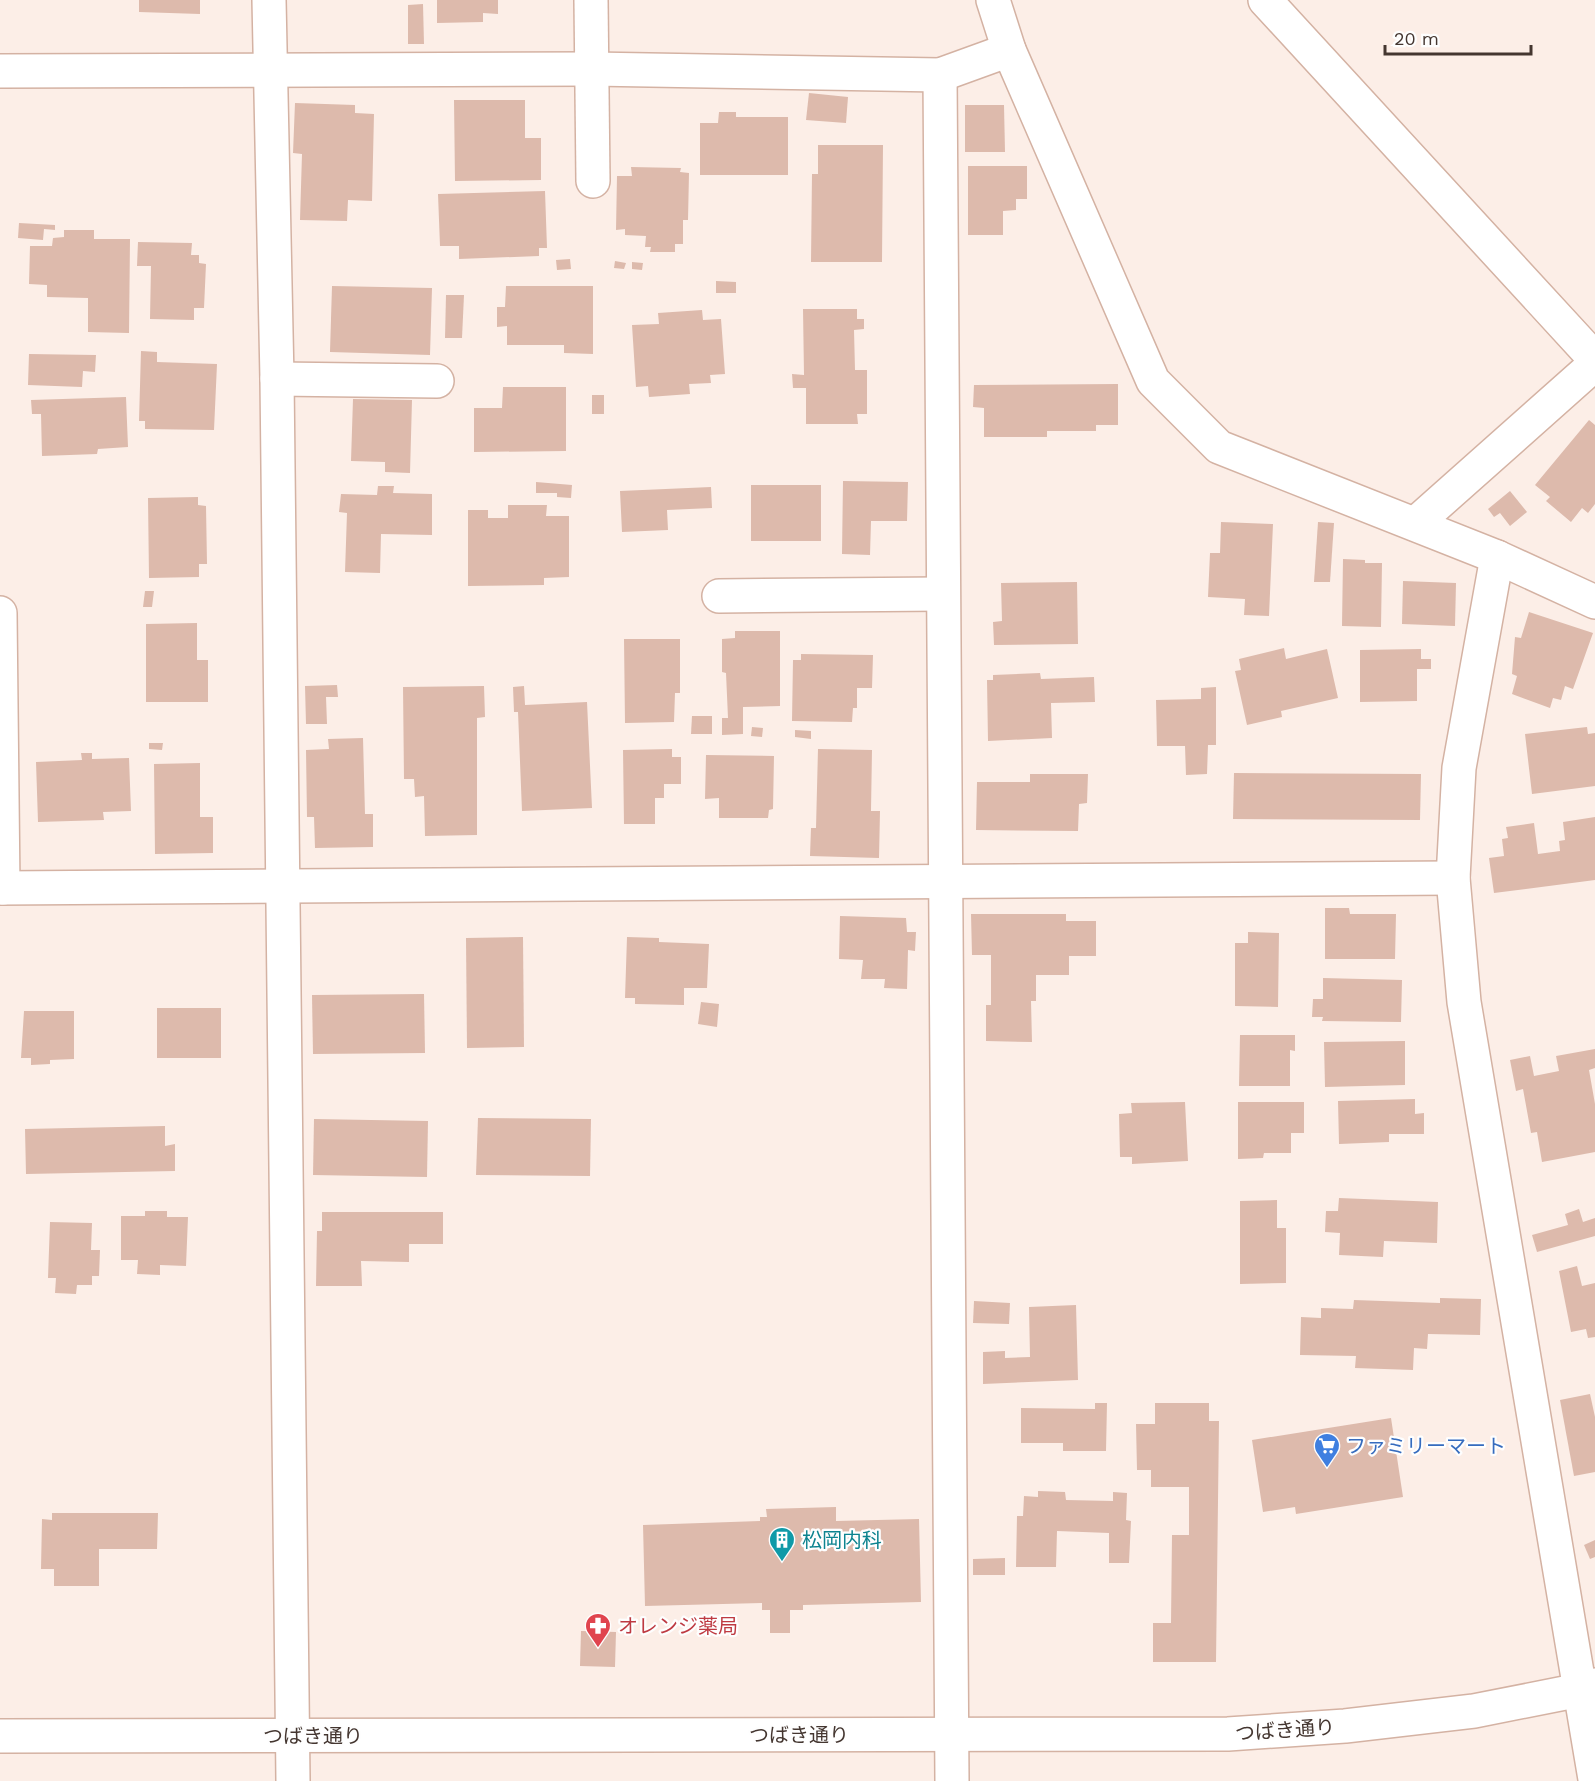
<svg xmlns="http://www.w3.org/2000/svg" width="1595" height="1781" font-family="'Work Sans','Noto Sans JP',sans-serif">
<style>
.building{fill:#ddbaac}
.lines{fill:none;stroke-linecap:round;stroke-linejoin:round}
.street-casing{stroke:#d4b2a3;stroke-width:36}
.secondary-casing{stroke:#d4b2a3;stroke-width:36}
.street{stroke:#fff;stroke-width:33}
.secondary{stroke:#fff;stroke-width:33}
.labels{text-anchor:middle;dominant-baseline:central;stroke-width:4.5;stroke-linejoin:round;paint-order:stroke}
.shop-label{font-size:20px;fill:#366cbe;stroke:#fefefe;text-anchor:start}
.culture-label{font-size:20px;fill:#0d838f;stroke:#fefefe;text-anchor:start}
.health-label{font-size:20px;fill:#be3a42;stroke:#fefefe;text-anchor:start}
.street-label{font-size:20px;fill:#443630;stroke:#fefefe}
</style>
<rect width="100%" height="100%" fill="#fceee7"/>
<g class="building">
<path d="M139,0H200V14L139,12Z"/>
<path d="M437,0H498V14L483,13V22L437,23Z"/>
<path d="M423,4L424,44H408V5Z"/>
<path d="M809,93L848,97L846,123L806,120Z"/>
<path d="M454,100H525V138H541V180L455,181Z"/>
<path d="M295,103L355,105V113L374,114L372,201L348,200L347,221L300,220L302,154L293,153Z"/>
<path d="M965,105H1004L1005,152H965Z"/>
<path d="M719,112H736V117H788V175H700V123H718Z"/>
<path d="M818,145H883L882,262H811L812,174H818Z"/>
<path d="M968,166H1027V199H1016V210L1003,211V235H968Z"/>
<path d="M631,167L681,168L680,172L689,173L688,220H683V244H675V252H650L651,247H645L646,236L625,235V229L616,230L617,176H632Z"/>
<path d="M545,191L547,248H539V256L459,259V246H440L438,194Z"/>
<path d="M19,223L55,225V230L44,229L43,240L18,238Z"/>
<path d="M64,230H94V239H130L129,333L88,332V298L47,297V285L29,284L30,246H52L53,238L64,237Z"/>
<path d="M138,242L192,243L191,255H199V263L206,264L204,308H194V320L150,319L151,266H137Z"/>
<path d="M570,259L571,269L557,270L556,260Z"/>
<path d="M615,261L626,263L624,269L614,268Z"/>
<path d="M632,262L643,263L642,270L632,269Z"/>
<path d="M716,281L736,282V293H716Z"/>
<path d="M332,286L432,288L430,355L330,352Z"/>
<path d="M506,286H593V354L564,353V345H507V326L497,327V307H505Z"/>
<path d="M446,295H464L462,338H445Z"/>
<path d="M803,309H857V319H864V329L854,330L855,370H867V414H857L858,424H806V388H793L792,374L804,375Z"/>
<path d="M702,310L703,320L721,319L725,374L710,375L711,383L689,384L690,394L649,397L648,386L636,387L632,325L659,324L658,313Z"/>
<path d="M141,351L157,352V362L217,364L214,430L145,429V421H139Z"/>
<path d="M29,354L96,355L95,372L83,371L82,387L28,385Z"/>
<path d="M1118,384V425H1096V431H1047V437H984V408L973,407L974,385Z"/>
<path d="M503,387H566V451L474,452V408H502Z"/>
<rect x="592" y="395" width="12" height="19"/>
<path d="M126,397L128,447L98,449L97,454L42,456L41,414H32L31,400Z"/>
<path d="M353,399L412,400L410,473L385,472V462L351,461Z"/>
<path d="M1589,420L1595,425V504L1588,513L1582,508L1571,522L1546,501L1550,497L1535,485Z"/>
<path d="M843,481L908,482L907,521H871L870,555L842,554Z"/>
<path d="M536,482L572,485L571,498L557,497V493H536Z"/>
<rect x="751" y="485" width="70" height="56"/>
<path d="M378,486H394L393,493L432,494V535L381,534L380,573L345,572L347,513L339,512L341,494L377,495Z"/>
<path d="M711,487L712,508L667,510L668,530L622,532L620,491Z"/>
<path d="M1510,491L1527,512L1510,526L1500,513L1494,517L1488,509Z"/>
<path d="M198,497V505L206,506L207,564H199V577L149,578L148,498Z"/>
<path d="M508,505H547L546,516H569V577L544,578V585L468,586V510H488V518H508Z"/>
<path d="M1221,522L1273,524L1269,616L1244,615L1245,599L1208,597L1210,553H1220Z"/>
<path d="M1318,522L1334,523L1330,582H1314Z"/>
<path d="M1343,559L1365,560V563H1382L1381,627L1342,626Z"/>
<path d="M1403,581L1456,583L1455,626L1402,624Z"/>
<path d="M1077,582L1078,644L994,645L993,622L1002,621L1001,583Z"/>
<path d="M145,591H154L152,607H143Z"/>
<path d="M1529,612L1593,633L1573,689L1565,686L1561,700L1553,698L1550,708L1512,694L1517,676L1512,674L1515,637L1521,638Z"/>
<path d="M197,623V660H208V702H146V624Z"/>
<path d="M735,631H780V706L743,707V734L722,735V718H728L726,673L722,672V639L735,638Z"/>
<path d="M624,639H680V693H675L674,722L625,723Z"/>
<path d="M1284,648L1286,659L1327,649L1338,698L1281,711L1282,717L1247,725L1235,671L1241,670L1239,659Z"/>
<path d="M1421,649V659H1431V669H1417V701L1360,702V650Z"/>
<path d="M801,654L873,655L872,688H857V708H853L852,722L792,721L793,660H801Z"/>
<path d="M1040,673L1041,679L1094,677L1095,702L1051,703L1052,738L988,741L987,680H993V675Z"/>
<path d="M337,685L338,697H326L327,724H306L305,686Z"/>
<path d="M484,686L485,717L477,718V835L425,836L424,796L415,797L414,779H404L403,687Z"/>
<path d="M524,686L525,705L587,702L592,808L522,811L518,712H514L513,687Z"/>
<path d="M1216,687V745H1208L1207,774L1186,775L1185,746H1157L1156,700L1201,699V688Z"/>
<path d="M692,716H712V734H691Z"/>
<path d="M752,727L763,728L762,737L751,736Z"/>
<path d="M1587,727L1588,734L1595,733V786L1532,794L1525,734Z"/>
<path d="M795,730L811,731V739L795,737Z"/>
<path d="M363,738L365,814H373V847L315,848L314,817H307L306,750L329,749L328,739Z"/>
<path d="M149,743H163L162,750L149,749Z"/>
<path d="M672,749V757H681V784H664V798H655V824H624L623,750Z"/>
<path d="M818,749L872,750L871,811H880L879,858L810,856L811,828H816Z"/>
<path d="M81,753H92V759L129,758L131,811L103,812L104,820L38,822L36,762L82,760Z"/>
<path d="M706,755L774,756L773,809L769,810L768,818H719V798L705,799Z"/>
<path d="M200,763V817H213V853L155,854L154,764Z"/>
<path d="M1234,773L1421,774L1420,820L1233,819Z"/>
<path d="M1030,774H1088L1087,803L1079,804L1078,831L976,830L977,782H1030Z"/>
<path d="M1595,817V880L1494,893L1489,858L1504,856L1502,839L1508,838L1506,827L1534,823L1538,854L1560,851L1559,841L1565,840L1563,822Z"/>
<path d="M1325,908H1349L1350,914H1396L1395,959H1325Z"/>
<path d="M971,914H1066V921H1096V956H1069V975H1036V1001H1031L1032,1042L986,1041V1005H991V955H972Z"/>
<path d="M840,916L906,918L907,932H916L915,951L908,950L907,989L884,988L885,979H861L863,960L839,959Z"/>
<path d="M1248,932L1279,933L1278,1007L1235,1006V943H1248Z"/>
<path d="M523,937L524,1047L467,1048L466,938Z"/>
<path d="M627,937L659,938V942L709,944L707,988H684V1005L635,1004V998H625Z"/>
<path d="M1323,978L1402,980L1401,1022L1322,1021L1323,1017H1312L1313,999H1323Z"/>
<path d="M424,994L425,1053L313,1054L312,995Z"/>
<path d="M701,1002L719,1004L717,1027L698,1024Z"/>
<rect x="157" y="1008" width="64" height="50"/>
<path d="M24,1011H74V1059L50,1060V1064L31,1065V1058H21Z"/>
<path d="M1240,1035H1295V1051L1290,1050V1086H1239Z"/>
<path d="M1405,1041V1085L1325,1087L1324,1042Z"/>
<path d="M1595,1049V1068L1589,1070L1595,1104V1152L1542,1162L1537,1132L1531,1133L1523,1089L1516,1091L1510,1060L1530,1056L1534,1076L1559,1071L1556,1056Z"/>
<path d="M1415,1099V1114L1424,1113V1134H1389V1142L1339,1144L1338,1101Z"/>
<path d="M1185,1102L1188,1161L1132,1164V1157H1120L1119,1114L1132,1113L1131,1103Z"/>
<path d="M1238,1102H1304V1133H1291V1153H1264L1263,1158L1238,1159Z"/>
<path d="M478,1118L591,1119L590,1176L476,1175Z"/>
<path d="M314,1119L428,1121L427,1177L313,1175Z"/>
<path d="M165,1126V1146L175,1144V1171L26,1174L25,1129Z"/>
<path d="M1339,1198L1438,1202L1437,1243L1384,1241L1383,1257L1339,1255L1340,1233L1325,1232L1326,1211H1338Z"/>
<path d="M1277,1200V1228H1286V1283L1240,1284V1201Z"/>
<path d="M1579,1209L1583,1222L1595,1218V1236L1537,1252L1532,1235L1568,1225L1565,1214Z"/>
<path d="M145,1211H167V1217H188L186,1266L160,1265V1275L137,1274L138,1260H121V1216H145Z"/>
<path d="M322,1212H443V1244H409V1262L361,1261L362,1286H316L317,1231H322Z"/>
<path d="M50,1222L92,1223L91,1250H100L99,1276H92V1285H77L76,1294L55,1293L56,1278H48Z"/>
<path d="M1577,1266L1582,1286L1595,1283V1337L1588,1338L1586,1329L1571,1332L1559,1271Z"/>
<path d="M1440,1298L1481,1299L1480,1335L1428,1334L1427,1349L1414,1348L1413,1370L1355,1368L1356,1356L1300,1355L1301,1317L1321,1318V1308L1353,1309L1354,1300L1440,1303Z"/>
<path d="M974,1301L1010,1303L1009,1324L973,1323Z"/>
<path d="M1076,1305L1078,1380L983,1384V1352L1005,1351V1358L1030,1357L1029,1307Z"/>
<path d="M1590,1394L1595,1417V1472L1574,1476L1560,1400Z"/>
<path d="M1095,1403H1107L1106,1451H1063V1443H1021V1408L1095,1409Z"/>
<path d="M1155,1403H1209V1421H1219L1216,1662H1153V1623H1171L1172,1535H1189V1487H1151V1470H1137L1136,1424H1155Z"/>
<path d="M1391,1418L1403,1497L1296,1514L1295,1507L1263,1512L1252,1440Z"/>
<path d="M1038,1491L1065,1492L1066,1500L1113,1501V1492L1127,1493L1126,1520L1131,1521L1129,1563H1109V1533L1057,1531L1056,1567H1016L1017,1516H1023L1024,1496L1038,1497Z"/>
<path d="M836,1507V1521L919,1519L921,1602L803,1605V1610H790V1633H770V1610H762V1603L645,1606L643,1525L760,1521V1517H767L766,1509Z"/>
<path d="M52,1513H158L157,1549H99V1586H54V1569H41L42,1519L52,1520Z"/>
<path d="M1595,1540V1557L1590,1559L1584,1545Z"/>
<path d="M1005,1558V1575H973V1559Z"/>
<path d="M581,1631L616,1632L615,1667L580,1666Z"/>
</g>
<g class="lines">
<defs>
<g id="street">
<path d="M269,0L277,379L293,1781"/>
<path d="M591,0L593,181"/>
<path d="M993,0L1009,50L1153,381L1219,447L1497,557L1595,602"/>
<path d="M1265,0L1595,359"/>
<path d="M0,71L592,69L940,75L1009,50"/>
<path d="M940,75L952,1781"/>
<path d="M277,379L437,381"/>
<path d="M1415,524L1595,364"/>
<path d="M1497,557L1459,768L1453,878L1464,1002L1595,1779"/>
<path d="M719,596L942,594"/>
<path d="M0,613L3,888"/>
<path d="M0,888L1453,878"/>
</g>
<path id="secondary" d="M0,1736L1228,1734L1345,1726L1474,1711L1580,1690L1595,1685"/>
</defs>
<use href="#street" class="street-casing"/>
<use href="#secondary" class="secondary-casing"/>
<use href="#street" class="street"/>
<use href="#secondary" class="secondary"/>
</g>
<defs>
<symbol id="supermarket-pin" viewBox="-11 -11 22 30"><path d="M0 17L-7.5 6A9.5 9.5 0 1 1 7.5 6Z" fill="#3f7fe0" stroke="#fefefe"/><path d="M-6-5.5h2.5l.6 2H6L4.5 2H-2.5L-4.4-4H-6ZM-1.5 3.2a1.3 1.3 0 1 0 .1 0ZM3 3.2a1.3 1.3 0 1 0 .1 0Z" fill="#fff"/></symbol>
<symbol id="building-pin" viewBox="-11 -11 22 30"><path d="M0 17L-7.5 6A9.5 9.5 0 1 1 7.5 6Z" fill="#0f9aa8" stroke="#fefefe"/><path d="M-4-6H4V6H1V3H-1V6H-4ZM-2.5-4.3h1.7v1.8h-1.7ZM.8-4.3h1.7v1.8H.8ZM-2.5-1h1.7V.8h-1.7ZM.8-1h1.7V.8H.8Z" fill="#fff"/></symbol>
<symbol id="pharmacy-pin" viewBox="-11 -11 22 30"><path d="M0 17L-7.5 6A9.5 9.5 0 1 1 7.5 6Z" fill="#e0444e" stroke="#fefefe"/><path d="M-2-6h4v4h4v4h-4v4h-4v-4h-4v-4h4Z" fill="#fff"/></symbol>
</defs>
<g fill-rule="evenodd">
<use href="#supermarket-pin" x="1312" y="1431" width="30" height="40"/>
<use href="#building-pin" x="767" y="1525" width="30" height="40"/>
<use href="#pharmacy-pin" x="583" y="1611" width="30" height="40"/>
</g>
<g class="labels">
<g class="shop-label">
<text x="1346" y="1446">ファミリーマート</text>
</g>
<g class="culture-label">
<text x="802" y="1540">松岡内科</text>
</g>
<g class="health-label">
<text x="618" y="1626">オレンジ薬局</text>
</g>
<g class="street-label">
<text transform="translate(1285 1730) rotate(-4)">つばき通り</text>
<text x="799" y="1735">つばき通り</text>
<text x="313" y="1736">つばき通り</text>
</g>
</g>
<path d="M1385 45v9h146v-9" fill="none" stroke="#443630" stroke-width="3"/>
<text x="1394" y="45" font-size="18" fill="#443630" stroke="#fefefe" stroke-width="4.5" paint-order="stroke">20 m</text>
</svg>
